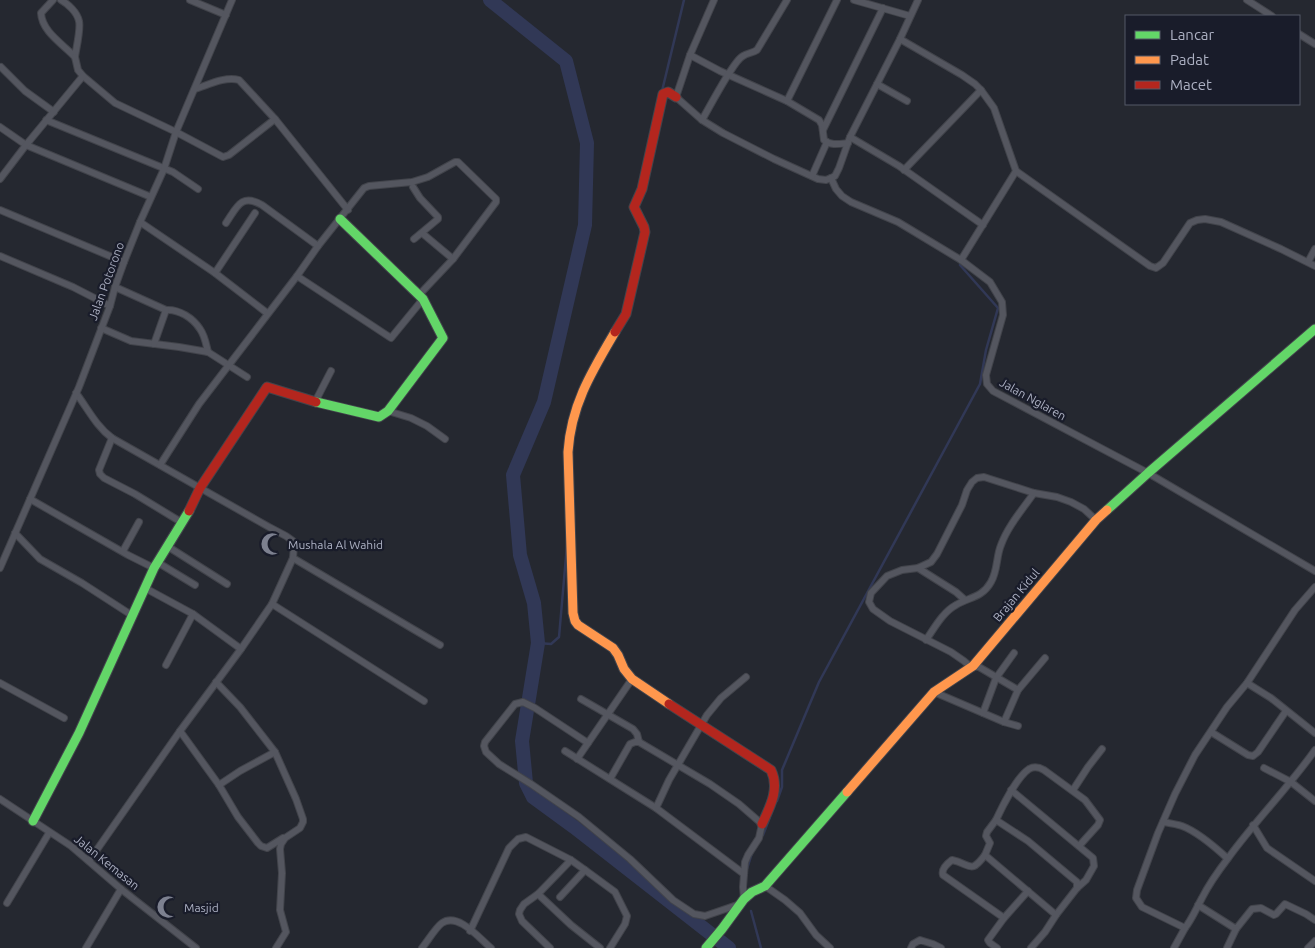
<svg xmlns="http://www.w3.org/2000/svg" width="1315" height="948" font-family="Ubuntu,sans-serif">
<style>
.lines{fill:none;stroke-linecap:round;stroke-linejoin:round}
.stream{stroke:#313856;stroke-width:2.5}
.river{stroke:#313856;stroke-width:14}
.street-casing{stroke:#42444b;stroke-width:8}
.fast-casing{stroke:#42444b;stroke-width:11}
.slow-casing{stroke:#42444b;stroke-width:11}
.jam-casing{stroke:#42444b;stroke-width:11}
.street{stroke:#54565f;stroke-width:6}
.fast{stroke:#63d668;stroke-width:9}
.slow{stroke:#ff974d;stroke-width:9}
.jam{stroke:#b3261e;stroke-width:9}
.labels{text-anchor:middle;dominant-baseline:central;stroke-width:4.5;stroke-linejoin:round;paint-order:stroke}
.street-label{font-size:12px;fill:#adb1c3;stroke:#191c2a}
.poi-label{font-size:12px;fill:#adb1c3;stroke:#191c2a;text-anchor:start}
</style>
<rect width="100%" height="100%" fill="#252830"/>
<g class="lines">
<g class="stream">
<path d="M662,91L684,0"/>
<path d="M538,643L551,644L559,637L567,545"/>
<path d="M777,801L782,787V770L819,682L980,384L986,350L998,308L960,265"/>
<path d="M763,835L770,817"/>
<path d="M747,869L752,853"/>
<path d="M751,911L761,948"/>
</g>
<path class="river" d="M490,0L566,61L587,143L585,225L544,402L513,475L520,555L534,603L538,643L522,741L526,783L533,797L574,827L729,948"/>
<defs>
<g id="street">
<path d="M53,0L41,13C42,32 63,44 75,57C76,49 81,29 79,21C77,12 68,4 61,0"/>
<path d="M190,0L226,15"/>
<path d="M714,0L690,55L676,97L702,120L723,133L774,159L818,179L826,180L831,178L835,176L839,168L850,137L900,39L918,0"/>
<path d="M854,0L910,16"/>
<path d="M1247,0L1272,16"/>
<path d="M1299,34L1315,44"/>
<path d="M900,39L962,75L975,84L981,90L994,108L1016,171L961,260L990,282L1002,302L1003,315L986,375L987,384L993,391L1148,473L1315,571"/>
<path d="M690,55L720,71L787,101L819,120L822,125L824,140C831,146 839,144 848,143"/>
<path d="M75,57L78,70L83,76L115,103L176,132L223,157L229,155L275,119"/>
<path d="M1,67L25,91L54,112"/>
<path d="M877,84L907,101"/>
<path d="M195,89C208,85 225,76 239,80L275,119L348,210"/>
<path d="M787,101L837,0"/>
<path d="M46,120L173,172L198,189"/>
<path d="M702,120C709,108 734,60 743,56C747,53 753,53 757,50L787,0"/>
<path d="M0,127L26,145L151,197"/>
<path d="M823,130L883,8"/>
<path d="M850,137L899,166L983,225"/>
<path d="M904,170L981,90"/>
<path d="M1016,171L1150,266L1156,268L1163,263L1190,223L1197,220L1205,219L1221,222L1281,249L1315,266"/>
<path d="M812,176L827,142"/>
<path d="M831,178L836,189L842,196L851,202L898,222L961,260"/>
<path d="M0,179L26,145L83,76"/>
<path d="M413,187L420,198L438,217V219L414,239"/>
<path d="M0,210L124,262"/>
<path d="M140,222L215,273L267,313"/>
<path d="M226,223C237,207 241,193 262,205L318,246"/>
<path d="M422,233L453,259"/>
<path d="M0,256L73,287L110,306"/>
<path d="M1308,262L1315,249"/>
<path d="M215,273L255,213"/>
<path d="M297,276L391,338L423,299"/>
<path d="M115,287L166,310C179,309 193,318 200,329C205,336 206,344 208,352"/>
<path d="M101,328L131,341L179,347L208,352L247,377"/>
<path d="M154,344L166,310"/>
<path d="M76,393C88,409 96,426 112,438L269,527L286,536L293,541L294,545L293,558L272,604L241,649L180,731L89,861"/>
<path d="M315,402L331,371"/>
<path d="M388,411L411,418L427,426L445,439"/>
<path d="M112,438L99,470L100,474L104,478L135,494L181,522"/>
<path d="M160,465L199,404L297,276L318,246L364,188L369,186L412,182L428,177L455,162H458L496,199V202L453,259L419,295"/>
<path d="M30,499L128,555L154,568"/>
<path d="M15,533L40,559L82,583L133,616"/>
<path d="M167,546L227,584"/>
<path d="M123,551L139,522"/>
<path d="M293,558L440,645"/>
<path d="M157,562L195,585"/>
<path d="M0,568L79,387L110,306L115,287L124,262L140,222L164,169L176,132L232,0"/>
<path d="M918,568L956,592L965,600"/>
<path d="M1315,587L1295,610L1247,683L1227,707L1195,755L1175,794L1158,833L1137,890L1136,898L1142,907L1185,928C1192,919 1196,909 1202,898C1209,884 1219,870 1229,857C1256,820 1289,787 1315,750"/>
<path d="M145,588L193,614L241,649"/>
<path d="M272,604L424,701"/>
<path d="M926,640C935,627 943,612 956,605C969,597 982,598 991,582C998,570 996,557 1001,545C1008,526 1022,510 1034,493"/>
<path d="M166,665L193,614"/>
<path d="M973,666L979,667L1018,690"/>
<path d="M971,667L964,661L951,652L890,621L873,609L869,602L871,593L887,576L902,570L918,568L931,562L937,554L962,505L967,490L972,482L977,478L984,477L1034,493L1057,497L1071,502L1084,509L1096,520"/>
<path d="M216,682L240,707L275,752L296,799L303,819V822L300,828L285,838L281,844L280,849L282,873L280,910L286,932L276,948"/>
<path d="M0,683L64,718"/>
<path d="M1247,683L1271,698L1315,733"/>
<path d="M934,692L1004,722L1018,726"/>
<path d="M581,699L633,729L637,734L639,742"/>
<path d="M983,713L996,678L1014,653"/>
<path d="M1004,722L1018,690L1045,658"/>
<path d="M180,731L219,785L238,817L258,843L261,846L267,848L283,838"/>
<path d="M1211,732L1248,755L1253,756L1258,752L1286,711"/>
<path d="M588,743L535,708L523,702L515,704L485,742L484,746L486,752L499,764L531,784L579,817L630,859L673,900L694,914L705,916L740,904"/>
<path d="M565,751L656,808L744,874"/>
<path d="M577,759L632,679"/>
<path d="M1264,768L1291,782L1315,801"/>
<path d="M610,779L630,744L635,742H639L710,784L739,804L762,824L759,838L748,855L745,862L743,887L744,899"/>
<path d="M219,785L240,771L275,752"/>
<path d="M1011,790L1093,858L1094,866L1086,880L1077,888L1056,915L1045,932L1031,948"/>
<path d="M1073,790L1088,767L1102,749"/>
<path d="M0,799L71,846L121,889L196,948"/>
<path d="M656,808L669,780L707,715L721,698L746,677"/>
<path d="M996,820L987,832L986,836L990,843L985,855L1056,915"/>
<path d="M1163,822C1169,823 1176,824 1182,826C1198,832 1215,847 1227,858"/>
<path d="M1253,825L1267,848L1315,881"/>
<path d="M985,855C970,875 971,864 952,860C948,863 941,869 943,875L1004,918L1028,891"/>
<path d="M765,886L785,900L800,913L816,935L830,948"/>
<path d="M1077,888V882L1028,841L996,820C1002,807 1017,777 1029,769C1034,766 1039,767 1044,770L1085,800L1100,820L1098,825L1079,846"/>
<path d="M538,894L571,925L600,948"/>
<path d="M560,897L585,870"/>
<path d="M7,903L49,833"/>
<path d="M1198,905L1236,929L1252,909L1261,908L1274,915L1276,914L1285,904L1306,914L1315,920"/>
<path d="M470,931L509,848L518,839L526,837L571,860L585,870L615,892L627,916L625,924L610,948"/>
<path d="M86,948L121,889"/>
<path d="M422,948C427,942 436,927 442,923C458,912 479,938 491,948"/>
<path d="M550,948L522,921L519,914L520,910L524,904L538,894L571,860"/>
<path d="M911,948L913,944L920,940L933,944L941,948"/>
<path d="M997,948L990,943L988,940L1004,918"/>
<path d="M1174,948L1185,928"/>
<path d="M1227,948L1236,929"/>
<path d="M1308,948L1315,941"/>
</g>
<g id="fast">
<path d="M316,402L379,417L388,411L443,338L423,299L340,219"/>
<path d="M1107,510L1148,473L1315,329"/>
<path d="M33,821L79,733L154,568L189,511"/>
<path d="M706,948L722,929L744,899L752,892L765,886L847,792"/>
</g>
<g id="slow">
<path d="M615,332C592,371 571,405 568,452L573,613L575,621L578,625L613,648L618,655L624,669L632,679L669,704"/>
<path d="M847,792L934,692L973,666L1096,520L1107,510"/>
</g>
<g id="jam">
<path d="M615,332L626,314L645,232L644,227L634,207L642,189L663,94L668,92L676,97"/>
<path d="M189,511L200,488L267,387L316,402"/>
<path d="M669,704L771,770C780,789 770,807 762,824"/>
</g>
</defs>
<use href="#street" class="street-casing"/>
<use href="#fast" class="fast-casing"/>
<use href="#slow" class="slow-casing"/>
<use href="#jam" class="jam-casing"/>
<use href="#street" class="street"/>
<use href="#fast" class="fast"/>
<use href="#slow" class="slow"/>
<use href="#jam" class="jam"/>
</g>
<defs>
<symbol id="mosque-bare" viewBox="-9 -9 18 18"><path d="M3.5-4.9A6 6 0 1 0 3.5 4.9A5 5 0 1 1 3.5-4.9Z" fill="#7d8190" stroke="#191c2a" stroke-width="2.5" paint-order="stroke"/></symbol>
</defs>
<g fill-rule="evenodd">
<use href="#mosque-bare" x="256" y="528" width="32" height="32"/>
<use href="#mosque-bare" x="152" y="891" width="32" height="32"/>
</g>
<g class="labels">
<g class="street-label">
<text transform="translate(106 281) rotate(-70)">Jalan Potorono</text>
<text transform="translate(1033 399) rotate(29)">Jalan Nglaren</text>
<text transform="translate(1016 595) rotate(-50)">Brajan Kidul</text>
<text transform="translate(107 862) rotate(39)">Jalan Kemasan</text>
</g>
<g class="poi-label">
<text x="288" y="544">Mushala Al Wahid</text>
<text x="184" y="907">Masjid</text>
</g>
</g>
<rect x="1125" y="15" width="175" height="90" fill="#191c2a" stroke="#545867"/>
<rect x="1135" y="31" width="25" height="8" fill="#63d668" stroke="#545867"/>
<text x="1170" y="40" font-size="15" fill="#adb1c3">Lancar</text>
<rect x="1135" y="56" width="25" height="8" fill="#ff974d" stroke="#545867"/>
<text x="1170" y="65" font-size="15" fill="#adb1c3">Padat</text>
<rect x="1135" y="81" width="25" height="8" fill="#b3261e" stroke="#545867"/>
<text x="1170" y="90" font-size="15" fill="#adb1c3">Macet</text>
</svg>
